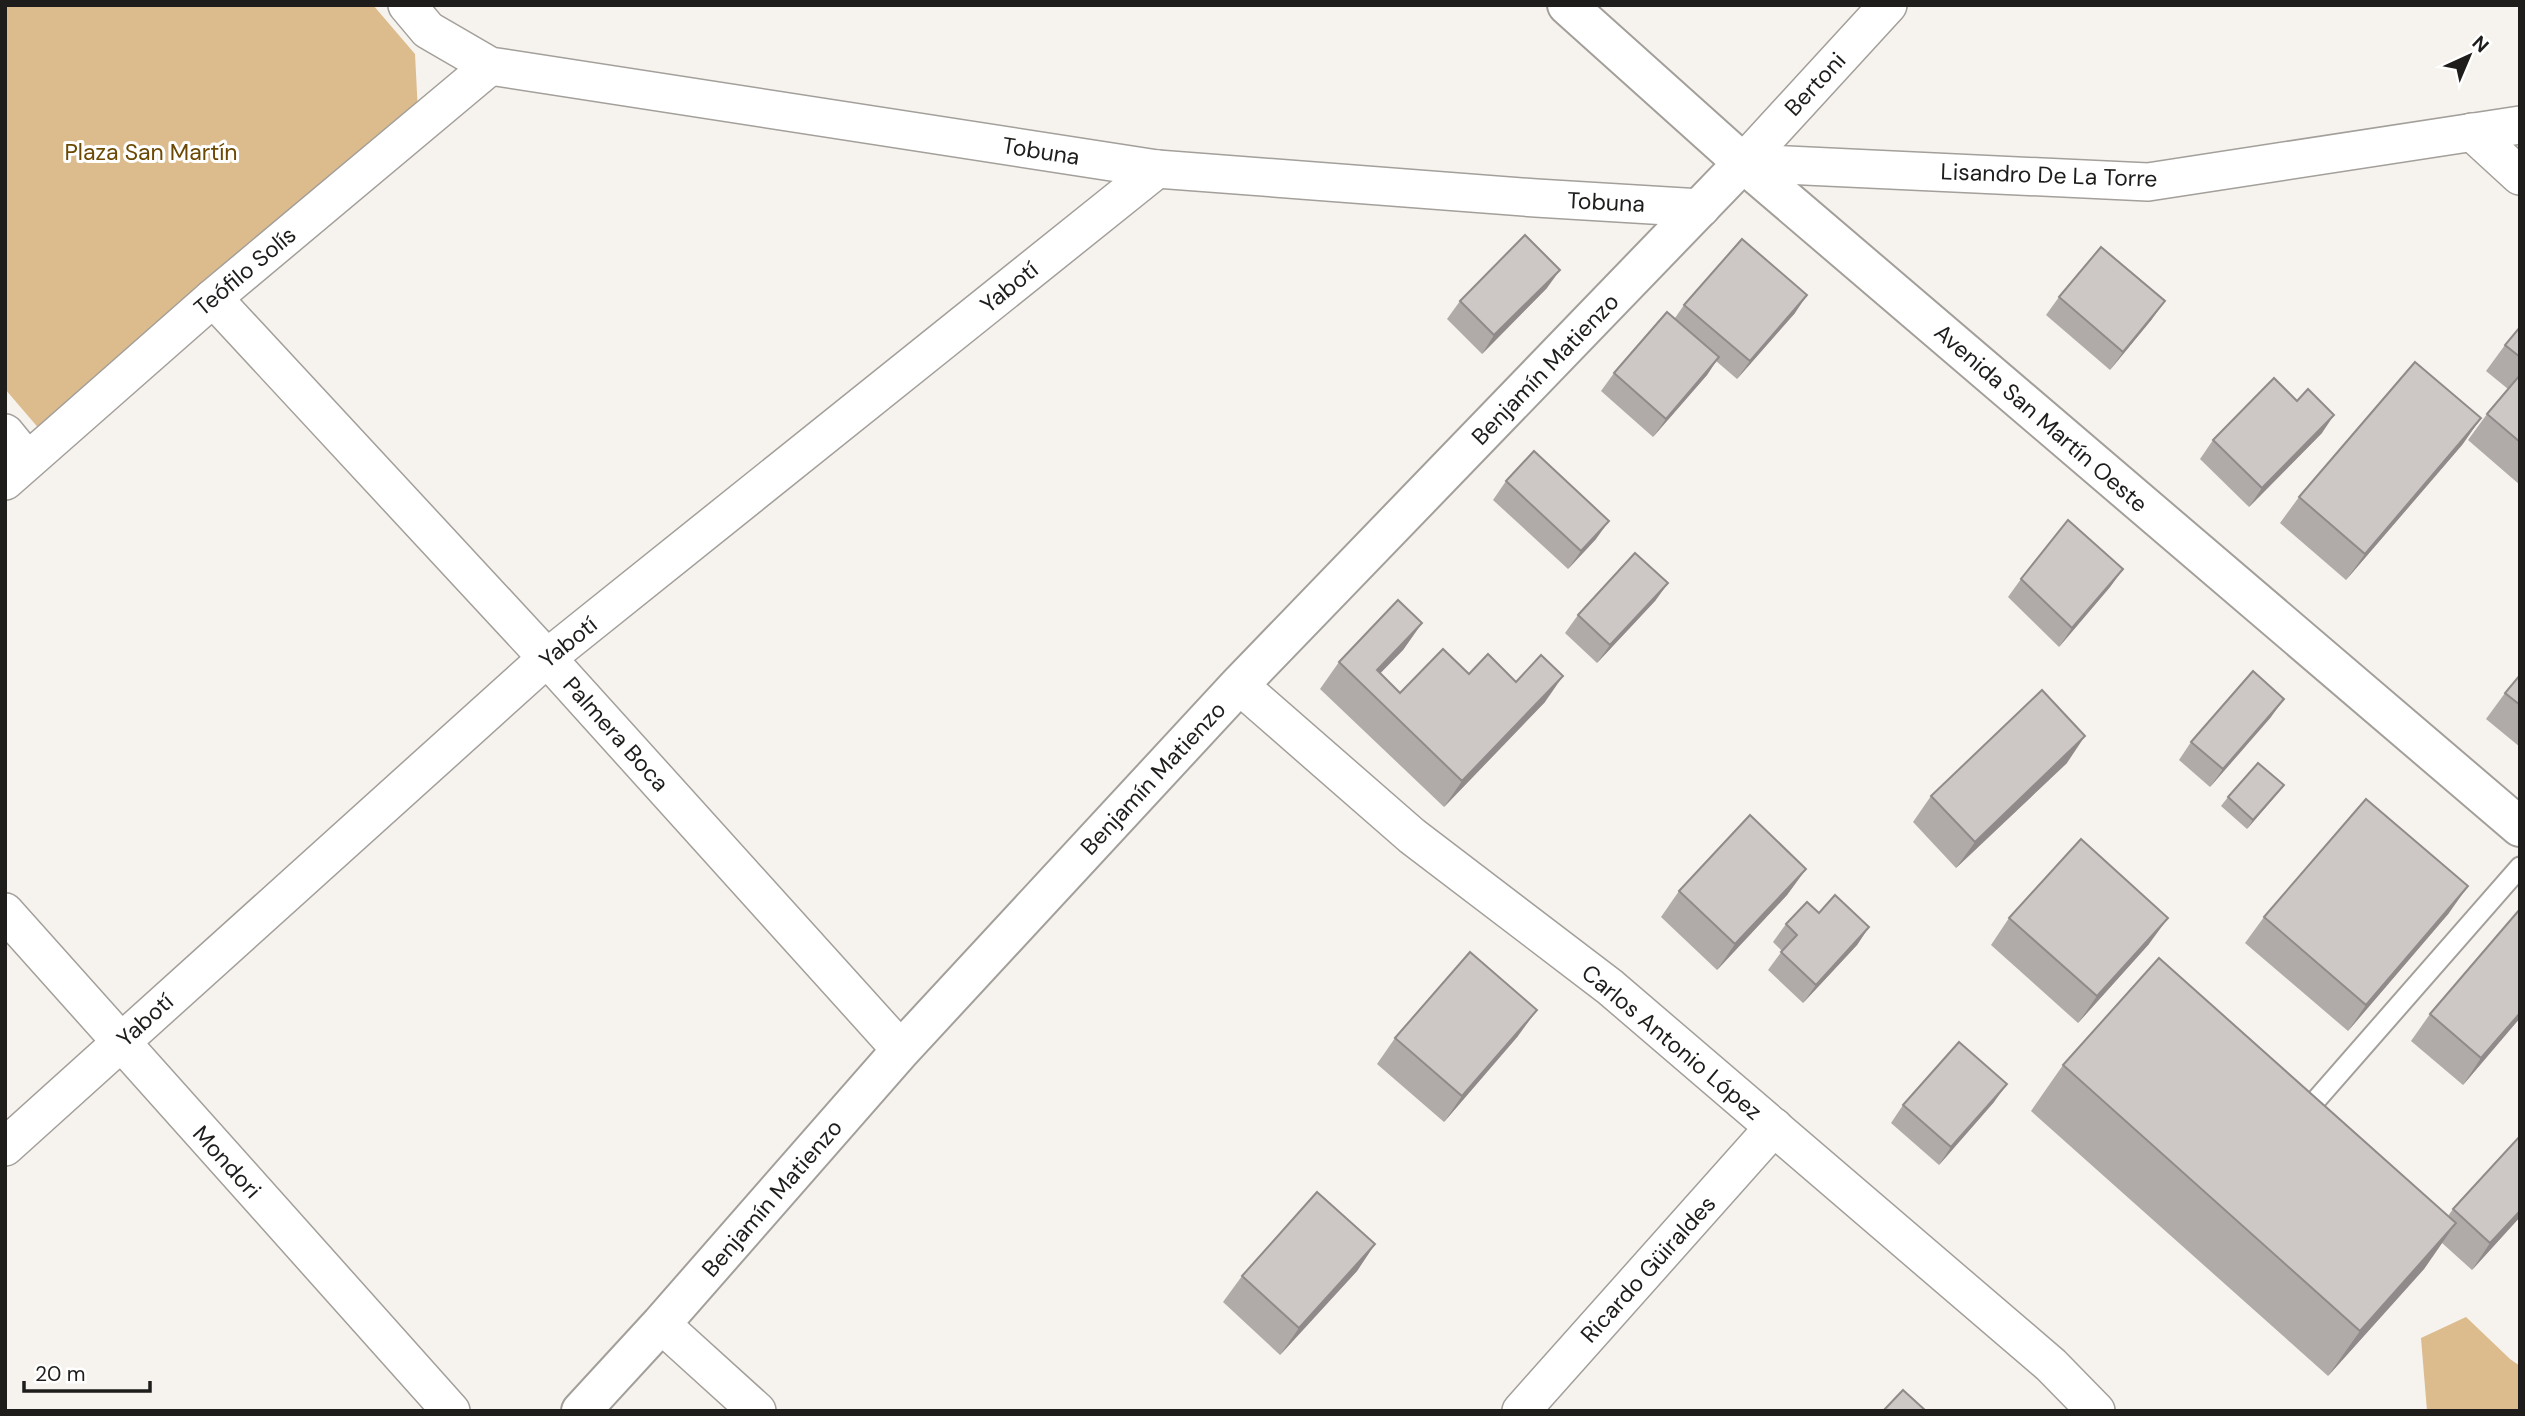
<svg xmlns="http://www.w3.org/2000/svg" width="2525" height="1416" font-family="'DM Sans',sans-serif">
<style>
.green{fill:#dcbc8d}
.lines{fill:none;stroke-linecap:round;stroke-linejoin:round}
.lane-casing{stroke:#a39f9a;stroke-width:23}
.street-casing{stroke:#a39f9a;stroke-width:40}
.secondary-casing{stroke:#a39f9a;stroke-width:42}
.lane{stroke:#fff;stroke-width:19}
.street{stroke:#fff;stroke-width:37}
.secondary{stroke:#fff;stroke-width:38}
.wall{fill:#b0aba9}
.shaded-wall{fill:#908b8a}
.building{fill:#cdc7c5;stroke:#908b8a;stroke-width:2}
.labels{text-anchor:middle;dominant-baseline:central;stroke-width:6;stroke-linejoin:round;paint-order:stroke}
.street-label{font-size:23px;fill:#1e1d1b;stroke:#fff}
.park-label{font-size:23px;fill:#6b4902;stroke:#fff}
</style>
<rect width="100%" height="100%" fill="#f6f2ed"/>
<g class="green">
<path d="M5,5H373L415,54L418,113L47,438L5,389Z"/>
<path d="M2466,1317L2510,1359L2520,1366V1411H2427L2421,1338Z"/>
</g>
<g class="lines">
<defs>
<path id="lane" d="M2303,1115L2520,867"/>
<g id="street">
<path d="M407,5L428,30L490,66L1157,169L1536,198L1701,208"/>
<path d="M2472,132L2520,176"/>
<path d="M1743,163L2148,182L2520,125"/>
<path d="M1743,163L1888,5"/>
<path d="M213,298L547,658L901,1050"/>
<path d="M5,433L27,460"/>
<path d="M5,481L213,298L490,66"/>
<path d="M1239,685L1412,836L1610,987L2051,1365L2096,1411"/>
<path d="M5,912L451,1411"/>
<path d="M5,1147L547,658L1157,169"/>
<path d="M661,1324L757,1411"/>
<path d="M1521,1411L1774,1127"/>
</g>
<g id="secondary">
<path d="M1567,5L1743,163L2520,827"/>
<path d="M581,1411L661,1324L901,1050L1239,685L1743,163"/>
</g>
</defs>
<use href="#lane" class="lane-casing"/>
<use href="#street" class="street-casing"/>
<use href="#secondary" class="secondary-casing"/>
<use href="#lane" class="lane"/>
<use href="#street" class="street"/>
<use href="#secondary" class="secondary"/>
</g>
<g class="wall">
<path d="M1547,288L1482,354L1447,319L1460,301Z"/>
<path d="M2059,297L2152,319L2110,370L2046,315Z"/>
<path d="M1684,305L1795,313L1737,379L1716,361L1707,375L1653,437L1601,391L1614,373L1675,318Z"/>
<path d="M2520,327V485L2468,440L2487,414L2508,389L2486,371L2505,345Z"/>
<path d="M2297,401L2322,433L2249,507L2200,459L2213,440Z"/>
<path d="M2481,418L2462,445L2346,580L2280,523L2299,497Z"/>
<path d="M1506,481L1596,539L1568,569L1493,500Z"/>
<path d="M2123,569L2110,587L2059,647L2008,597L2021,579Z"/>
<path d="M1668,583L1655,601L1597,663L1565,633L1578,615Z"/>
<path d="M1422,623L1403,650L1380,673L1400,693L1469,674L1516,682L1545,702L1444,807L1320,689L1339,662Z"/>
<path d="M2520,675V747L2486,719L2505,693Z"/>
<path d="M2271,717L2210,787L2179,760L2191,742Z"/>
<path d="M2067,763L1956,868L1913,822L1931,796Z"/>
<path d="M2284,785L2277,794L2247,829L2221,806L2228,797Z"/>
<path d="M1806,869L1787,895L1717,970L1661,917L1679,891Z"/>
<path d="M2520,909V1018L2463,1085L2411,1041L2430,1014Z"/>
<path d="M1819,913L1869,927L1857,945L1803,1003L1768,970L1782,951L1773,942L1786,924Z"/>
<path d="M2449,913L2348,1031L2245,943L2264,917Z"/>
<path d="M2009,918L2149,944L2078,1023L1991,945Z"/>
<path d="M1518,1036L1444,1122L1377,1064L1395,1038Z"/>
<path d="M2063,1065L2448,1216L2453,1209L2520,1136V1217L2472,1270L2442,1243L2424,1269L2328,1376L2031,1111Z"/>
<path d="M1994,1102L1939,1165L1891,1123L1903,1105Z"/>
<path d="M1375,1244L1357,1271L1280,1355L1223,1302L1242,1276Z"/>
</g>
<g class="shaded-wall">
<path d="M1560,270L1547,288L1482,354L1494,335Z"/>
<path d="M1807,295L1795,313L1737,379L1750,361Z"/>
<path d="M2165,301L2152,319L2110,370L2123,352Z"/>
<path d="M1719,357L1707,375L1653,437L1666,419Z"/>
<path d="M2334,415L2322,433L2249,507L2262,488Z"/>
<path d="M2481,418L2462,445L2346,580L2365,554Z"/>
<path d="M1609,521L1596,539L1568,569L1581,551Z"/>
<path d="M2123,569L2110,587L2059,647L2072,628Z"/>
<path d="M1668,583L1655,601L1597,663L1610,645Z"/>
<path d="M1422,623L1403,650L1366,688L1377,670Z"/>
<path d="M1563,676L1545,702L1444,807L1462,781Z"/>
<path d="M2284,699L2271,717L2210,787L2223,769Z"/>
<path d="M2085,736L2067,763L1956,868L1975,842Z"/>
<path d="M2284,785L2277,794L2247,829L2253,820Z"/>
<path d="M1806,869L1787,895L1717,970L1735,944Z"/>
<path d="M2468,886L2449,913L2348,1031L2366,1005Z"/>
<path d="M2168,918L2149,944L2078,1023L2097,996Z"/>
<path d="M1869,927L1857,945L1803,1003L1816,985Z"/>
<path d="M1537,1010L1518,1036L1444,1122L1462,1096Z"/>
<path d="M2520,1013V1018L2463,1085L2481,1058Z"/>
<path d="M2007,1084L1994,1102L1939,1165L1951,1147Z"/>
<path d="M2520,1211V1217L2472,1270L2490,1243Z"/>
<path d="M2456,1223L2424,1269L2328,1376L2360,1331Z"/>
<path d="M1375,1244L1357,1271L1280,1355L1299,1328Z"/>
</g>
<g class="building">
<path d="M1525,235L1560,270L1494,335L1460,301Z"/>
<path d="M1742,239L1807,295L1750,361L1684,305Z"/>
<path d="M2101,247L2165,301L2123,352L2059,297Z"/>
<path d="M1667,312L1719,357L1666,419L1614,373Z"/>
<path d="M2520,327V357L2505,345Z"/>
<path d="M2415,362L2481,418L2365,554L2299,497Z"/>
<path d="M2520,375V442L2487,414Z"/>
<path d="M2274,378L2297,401L2308,389L2334,415L2262,488L2213,440Z"/>
<path d="M1534,451L1609,521L1581,551L1506,481Z"/>
<path d="M2068,520L2123,569L2072,628L2021,579Z"/>
<path d="M1635,553L1668,583L1610,645L1578,615Z"/>
<path d="M1398,600L1422,623L1377,670L1400,693L1443,649L1469,674L1488,654L1516,682L1541,655L1563,676L1462,781L1339,662Z"/>
<path d="M2253,671L2284,699L2223,769L2191,742Z"/>
<path d="M2520,675V705L2505,693Z"/>
<path d="M2042,690L2085,736L1975,842L1931,796Z"/>
<path d="M2258,763L2284,785L2253,820L2228,797Z"/>
<path d="M2366,799L2468,886L2366,1005L2264,917Z"/>
<path d="M1750,815L1806,869L1735,944L1679,891Z"/>
<path d="M2081,839L2168,918L2097,996L2009,918Z"/>
<path d="M1835,895L1869,927L1816,985L1781,952L1797,935L1786,924L1807,902L1819,913Z"/>
<path d="M2520,909V1013L2481,1058L2430,1014Z"/>
<path d="M1470,952L1537,1010L1462,1096L1395,1038Z"/>
<path d="M2159,958L2456,1223L2360,1331L2063,1065Z"/>
<path d="M1959,1042L2007,1084L1951,1147L1903,1105Z"/>
<path d="M2520,1136V1211L2490,1243L2453,1209Z"/>
<path d="M1317,1192L1375,1244L1299,1328L1242,1276Z"/>
<path d="M1903,1390L1926,1411H1883Z"/>
</g>
<g class="labels">
<g class="street-label">
<text transform="translate(1815 84) rotate(-47)">Bertoni</text>
<text transform="translate(1041 151) rotate(9)">Tobuna</text>
<text transform="translate(2049 175) rotate(2)">Lisandro De La Torre</text>
<text transform="translate(1606 202) rotate(3)">Tobuna</text>
<text transform="translate(245 271) rotate(-40)">Teófilo Solís</text>
<text transform="translate(1009 287) rotate(-39)">Yabotí</text>
<text transform="translate(1545 369) rotate(-46)">Benjamín Matienzo</text>
<text transform="translate(2041 418) rotate(41)">Avenida San Martín Oeste</text>
<text transform="translate(568 642) rotate(-39)">Yabotí</text>
<text transform="translate(616 734) rotate(48)">Palmera Boca</text>
<text transform="translate(1153 778) rotate(-47)">Benjamín Matienzo</text>
<text transform="translate(145 1020) rotate(-42)">Yabotí</text>
<text transform="translate(1672 1042) rotate(40)">Carlos Antonio López</text>
<text transform="translate(227 1162) rotate(48)">Mondori</text>
<text transform="translate(772 1198) rotate(-49)">Benjamín Matienzo</text>
<text transform="translate(1648 1269) rotate(-48)">Ricardo Güiraldes</text>
</g>
<g class="park-label">
<text x="151" y="152">Plaza San Martín</text>
</g>
</g>
<rect width="2525" height="1416" fill="none" stroke="#1e1d1b" stroke-width="14"/>
<g transform="translate(2469 56) rotate(44)" stroke="#ffffff" stroke-width="5" paint-order="stroke">
<path d="M0-5L12 26L0 18L-12 26Z" fill="#1e1d1b"/>
<text y="-10" font-size="19" font-weight="bold" text-anchor="middle" fill="#1e1d1b">N</text>
</g>
<path d="M24 1381v10h126v-10" fill="none" stroke="#1e1d1b" stroke-width="3.5"/>
<text x="35" y="1381" font-size="21" fill="#1e1d1b" stroke="#ffffff" stroke-width="5" paint-order="stroke">20 m</text>
</svg>
